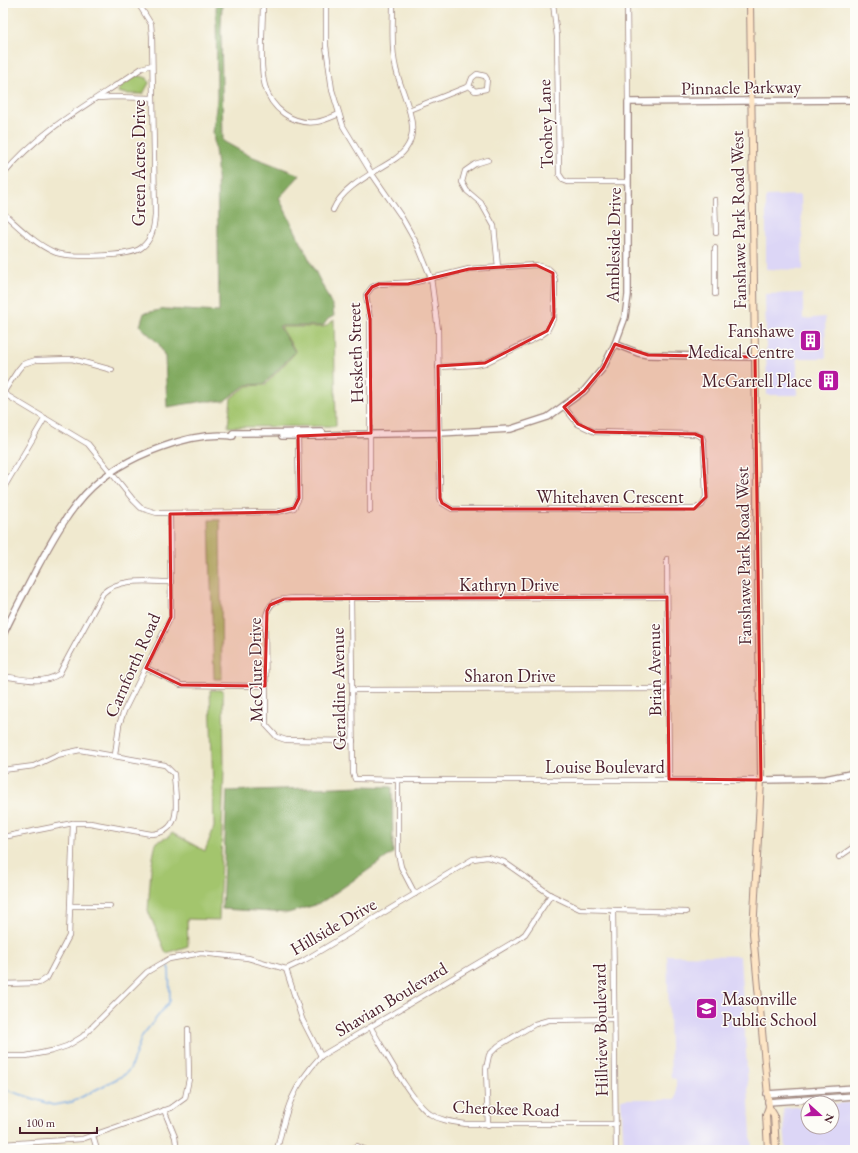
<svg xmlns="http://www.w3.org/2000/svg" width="858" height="1153" font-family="'EB Garamond',serif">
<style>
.built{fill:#dcd6f6}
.green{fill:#a3c56d;stroke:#76724c}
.forest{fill:#82aa60;stroke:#666446}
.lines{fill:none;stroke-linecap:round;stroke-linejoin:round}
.stream{stroke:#79abe5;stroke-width:1.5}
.minor-casing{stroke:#9d847d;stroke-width:6}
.tertiary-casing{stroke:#9d847d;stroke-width:8}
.secondary-casing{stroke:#9d847d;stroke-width:8}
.minor{stroke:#fff;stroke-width:4.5}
.tertiary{stroke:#fff;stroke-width:5.5}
.secondary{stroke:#fde5c5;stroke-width:6}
.marked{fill:#d62828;fill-opacity:0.2;stroke:#d62828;stroke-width:3;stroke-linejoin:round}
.labels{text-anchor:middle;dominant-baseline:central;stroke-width:3;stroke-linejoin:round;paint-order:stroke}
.street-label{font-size:18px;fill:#4a1f2b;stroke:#fdfcf7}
.poi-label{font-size:18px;fill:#4a1f2b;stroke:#fdfcf7;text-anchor:end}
</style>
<rect width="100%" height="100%" fill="#fdfcf7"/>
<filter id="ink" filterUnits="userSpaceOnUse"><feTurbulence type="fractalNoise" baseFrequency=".025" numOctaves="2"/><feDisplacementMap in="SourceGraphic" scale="8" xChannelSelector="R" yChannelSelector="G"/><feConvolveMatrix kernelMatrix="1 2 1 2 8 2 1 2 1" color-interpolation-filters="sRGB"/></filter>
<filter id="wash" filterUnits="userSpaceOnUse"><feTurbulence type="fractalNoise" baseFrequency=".012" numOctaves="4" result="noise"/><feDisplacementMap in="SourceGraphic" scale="16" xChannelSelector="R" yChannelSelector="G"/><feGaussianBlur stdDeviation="0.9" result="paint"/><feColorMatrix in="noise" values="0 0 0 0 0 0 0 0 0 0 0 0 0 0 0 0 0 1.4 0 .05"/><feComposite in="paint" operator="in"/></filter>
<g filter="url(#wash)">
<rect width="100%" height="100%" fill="#f0e9cf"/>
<g class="built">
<path d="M801,195L803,270L766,269V196Z"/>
<path d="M803,293V319L825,317L826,358H797V395H767L765,294Z"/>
<path d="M667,955L740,956L752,1150H624L621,1099H676V1079L671,1078Z"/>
<path d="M855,1102V1150H786L783,1108L808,1106V1127H832V1104Z"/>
</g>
<g class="green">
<path d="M137,75L147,78L149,83L143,94H126L118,92L120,87Z"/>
<path d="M334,320L336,426L228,427L231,398L247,386L265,385L296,352L281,327H324Z"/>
<path d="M209,520H220L222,679H214Z"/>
<path d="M210,690H223L224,770L219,920L187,919L188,946L166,953L148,911L151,868L156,842L168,837L172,833L205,851L214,827Z"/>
</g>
<g class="forest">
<path d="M216,3H222L221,31L223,141L248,155L300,175L279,198L333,307L334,316L328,319L323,326H279L295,352L264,384L246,385L224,401H205L167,407L165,357L159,344L140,326L144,313L166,309L219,312L217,167L213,132L217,99Z"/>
<path d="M363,786L392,787L393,853L319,904L288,913L222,909L227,791Z"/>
</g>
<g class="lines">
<path class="stream" d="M7,1090L53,1105L72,1102L124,1075L130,1069L142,1036L170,1001L169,966"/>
</g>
</g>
<g filter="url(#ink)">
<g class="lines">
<defs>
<g id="minor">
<path d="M263,3C263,26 259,65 265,86C271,109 293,125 316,122C324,121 332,117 339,114"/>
<path d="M326,3V46L332,90L343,126L372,174L401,216L418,246L431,278L438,330L440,498L442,503L452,509H694L702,505L706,497L704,443L702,437L695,434L595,432L578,424L564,407"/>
<path d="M553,3L557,37L559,174L563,180L568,182H627"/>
<path d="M627,3L628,102"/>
<path d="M467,5L474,3"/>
<path d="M98,98L114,97L152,98"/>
<path d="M409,110L469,86L475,91L486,89L487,79L485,76L477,74L472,78L469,86"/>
<path d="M488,160L475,164L465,171L462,182L467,191L481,203L494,226L498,267"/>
<path d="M3,175C40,129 94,101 142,68L152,65"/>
<path d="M715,200L716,233"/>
<path d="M333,210C343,186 374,173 395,159C431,135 400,96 395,64C391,45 393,23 393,3"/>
<path d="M3,213C18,226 35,244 54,252C68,258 129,257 141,248C152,240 154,228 155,215L152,36L151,24L138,3"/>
<path d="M715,294V248"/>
<path d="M3,393L88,444L134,501L141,508L157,513L277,512L294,508L299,498L298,434"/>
<path d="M3,393L18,370L23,364L36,360L72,359L112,370"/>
<path d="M3,489L45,418"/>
<path d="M370,511V319L366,295L372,287L379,284L416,282L469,269L536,265L549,269L553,273L555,281L554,317L547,331L540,336L485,363L474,365L438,367"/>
<path d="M667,559L669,779"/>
<path d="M351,599L353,773L355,779L398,780H761"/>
<path d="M146,668L181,685L265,686"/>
<path d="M3,676C23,679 42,685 59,674L103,593C120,577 150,582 171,582"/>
<path d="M352,690L668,689"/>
<path d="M353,741L286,740L277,737L266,725L265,621C268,601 276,599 295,598L667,597"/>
<path d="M115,755L119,725L124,711L171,617L170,514"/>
<path d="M3,770L34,766L57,755L80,750L165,765L174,774C175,798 185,832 151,834L90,823H73L3,837"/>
<path d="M398,780V853L401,867L415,894"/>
<path d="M839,857L855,846"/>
<path d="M70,906H110"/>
<path d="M613,911L616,1150"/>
<path d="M286,969L302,1019L321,1056"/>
<path d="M3,984L39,983L47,978L69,936L73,823"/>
<path d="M371,1028C385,1051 410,1100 430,1114C441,1121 454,1122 466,1124H615"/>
<path d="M3,1056H26L52,1051L67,1046L82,1037L147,972L169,959L201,953L248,958L286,969L303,961L473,859L487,857L504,862L551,895L580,909L686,912"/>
<path d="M164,1110L175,1137L177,1150"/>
<path d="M488,1125L486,1069L489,1055L498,1046L535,1024L549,1020L614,1019"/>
<path d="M93,1136L97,1150"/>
<path d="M3,1144L82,1139L171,1108L185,1098L189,1079L188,1029"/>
<path d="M277,1150C286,1109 292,1087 321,1056L517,940L525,934L551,895"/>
<path d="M350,1150L357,1146L366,1150"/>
</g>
<g id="tertiary">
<path d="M615,344L638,353L648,355L755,357"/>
<path d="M231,436L233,433H241L322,432L324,435L439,433L511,429L548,417L584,391L603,368L615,344L625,317L628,295V102L855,100"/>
<path d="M282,436H322"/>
<path d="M3,635C13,613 25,592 36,570C70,507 91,472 162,447C183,439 210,433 233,436"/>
<path d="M761,780L825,779L855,773"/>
<path d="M767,1094L855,1088"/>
<path d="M768,1102L855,1096"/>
</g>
<g id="secondary">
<path d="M750,3L761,780L753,933L769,1107L766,1115L768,1150"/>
<path d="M769,1107L774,1115L776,1150"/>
</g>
</defs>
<use href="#minor" class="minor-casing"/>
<use href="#tertiary" class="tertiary-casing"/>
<use href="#secondary" class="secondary-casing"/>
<use href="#minor" class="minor"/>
<use href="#tertiary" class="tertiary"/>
<use href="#secondary" class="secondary"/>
</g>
</g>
<path class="marked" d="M536,265L553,273L554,317L547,331L485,363L438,366L440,498L442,503L452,509H694L706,497L702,437L695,434L595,432L578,424L564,407L584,391L603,368L615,344L648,355L755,357L761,780L669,779L667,597L284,599L270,605L267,611L265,686L181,685L146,668L171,617L170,514L277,512L294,508L299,498L298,436L371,433L370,319L366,295L372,287L379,284H408L469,269Z"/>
<defs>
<symbol id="building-square" viewBox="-11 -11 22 22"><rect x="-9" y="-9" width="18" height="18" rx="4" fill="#b5179e" stroke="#fdfcf7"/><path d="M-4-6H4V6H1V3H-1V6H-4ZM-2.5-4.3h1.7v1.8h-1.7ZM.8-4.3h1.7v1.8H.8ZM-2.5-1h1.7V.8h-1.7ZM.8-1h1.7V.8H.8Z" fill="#fff"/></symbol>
<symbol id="school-square" viewBox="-11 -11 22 22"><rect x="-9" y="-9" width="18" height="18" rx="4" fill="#b5179e" stroke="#fdfcf7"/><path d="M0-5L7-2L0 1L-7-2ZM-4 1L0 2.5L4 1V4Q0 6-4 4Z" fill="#fff"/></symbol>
</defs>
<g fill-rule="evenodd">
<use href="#building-square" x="798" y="328" width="25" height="25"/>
<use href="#building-square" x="816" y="368" width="25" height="25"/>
<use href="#school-square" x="694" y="996" width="25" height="25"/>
</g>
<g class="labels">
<g class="street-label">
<text transform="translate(741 87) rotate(-1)">Pinnacle Parkway</text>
<text transform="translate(545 124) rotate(-92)">Toohey Lane</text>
<text transform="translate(138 163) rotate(-90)">Green Acres Drive</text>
<text transform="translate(738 220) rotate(-91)">Fanshawe Park Road West</text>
<text transform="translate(613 245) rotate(-89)">Ambleside Drive</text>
<text transform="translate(355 353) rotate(-92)">Hesketh Street</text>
<text x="610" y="496">Whitehaven Crescent</text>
<text transform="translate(743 556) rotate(-91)">Fanshawe Park Road West</text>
<text x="509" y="584">Kathryn Drive</text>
<text transform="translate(132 665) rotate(-66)">Carnforth Road</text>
<text transform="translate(255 670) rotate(-91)">McClure Drive</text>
<text transform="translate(654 670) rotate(-91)">Brian Avenue</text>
<text x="510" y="675">Sharon Drive</text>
<text transform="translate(338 689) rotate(-91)">Geraldine Avenue</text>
<text x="605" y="766">Louise Boulevard</text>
<text transform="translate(333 926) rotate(-30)">Hillside Drive</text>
<text transform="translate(391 999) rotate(-31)">Shavian Boulevard</text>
<text transform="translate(600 1030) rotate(-91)">Hillview Boulevard</text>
<text transform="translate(506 1108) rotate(2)">Cherokee Road</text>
</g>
<g class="poi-label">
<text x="794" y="330">Fanshawe<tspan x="794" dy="21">Medical Centre</tspan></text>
<text x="812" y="380">McGarrell Place</text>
<text x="722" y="998" text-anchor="start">Masonville<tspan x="722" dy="21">Public School</tspan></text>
</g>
</g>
<rect width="858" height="1153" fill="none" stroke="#fdfcf7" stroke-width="16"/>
<g transform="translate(820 1115) rotate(111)"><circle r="19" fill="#fdfcf7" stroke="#b5a4a5"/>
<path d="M0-3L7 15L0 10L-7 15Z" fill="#b5179e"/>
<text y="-6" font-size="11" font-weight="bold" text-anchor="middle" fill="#4a1f2b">N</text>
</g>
<path d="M20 1127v6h77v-6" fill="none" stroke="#4a1f2b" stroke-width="2"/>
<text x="26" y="1127" font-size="12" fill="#4a1f2b" stroke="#fdfcf7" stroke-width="3" paint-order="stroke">100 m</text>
</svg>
